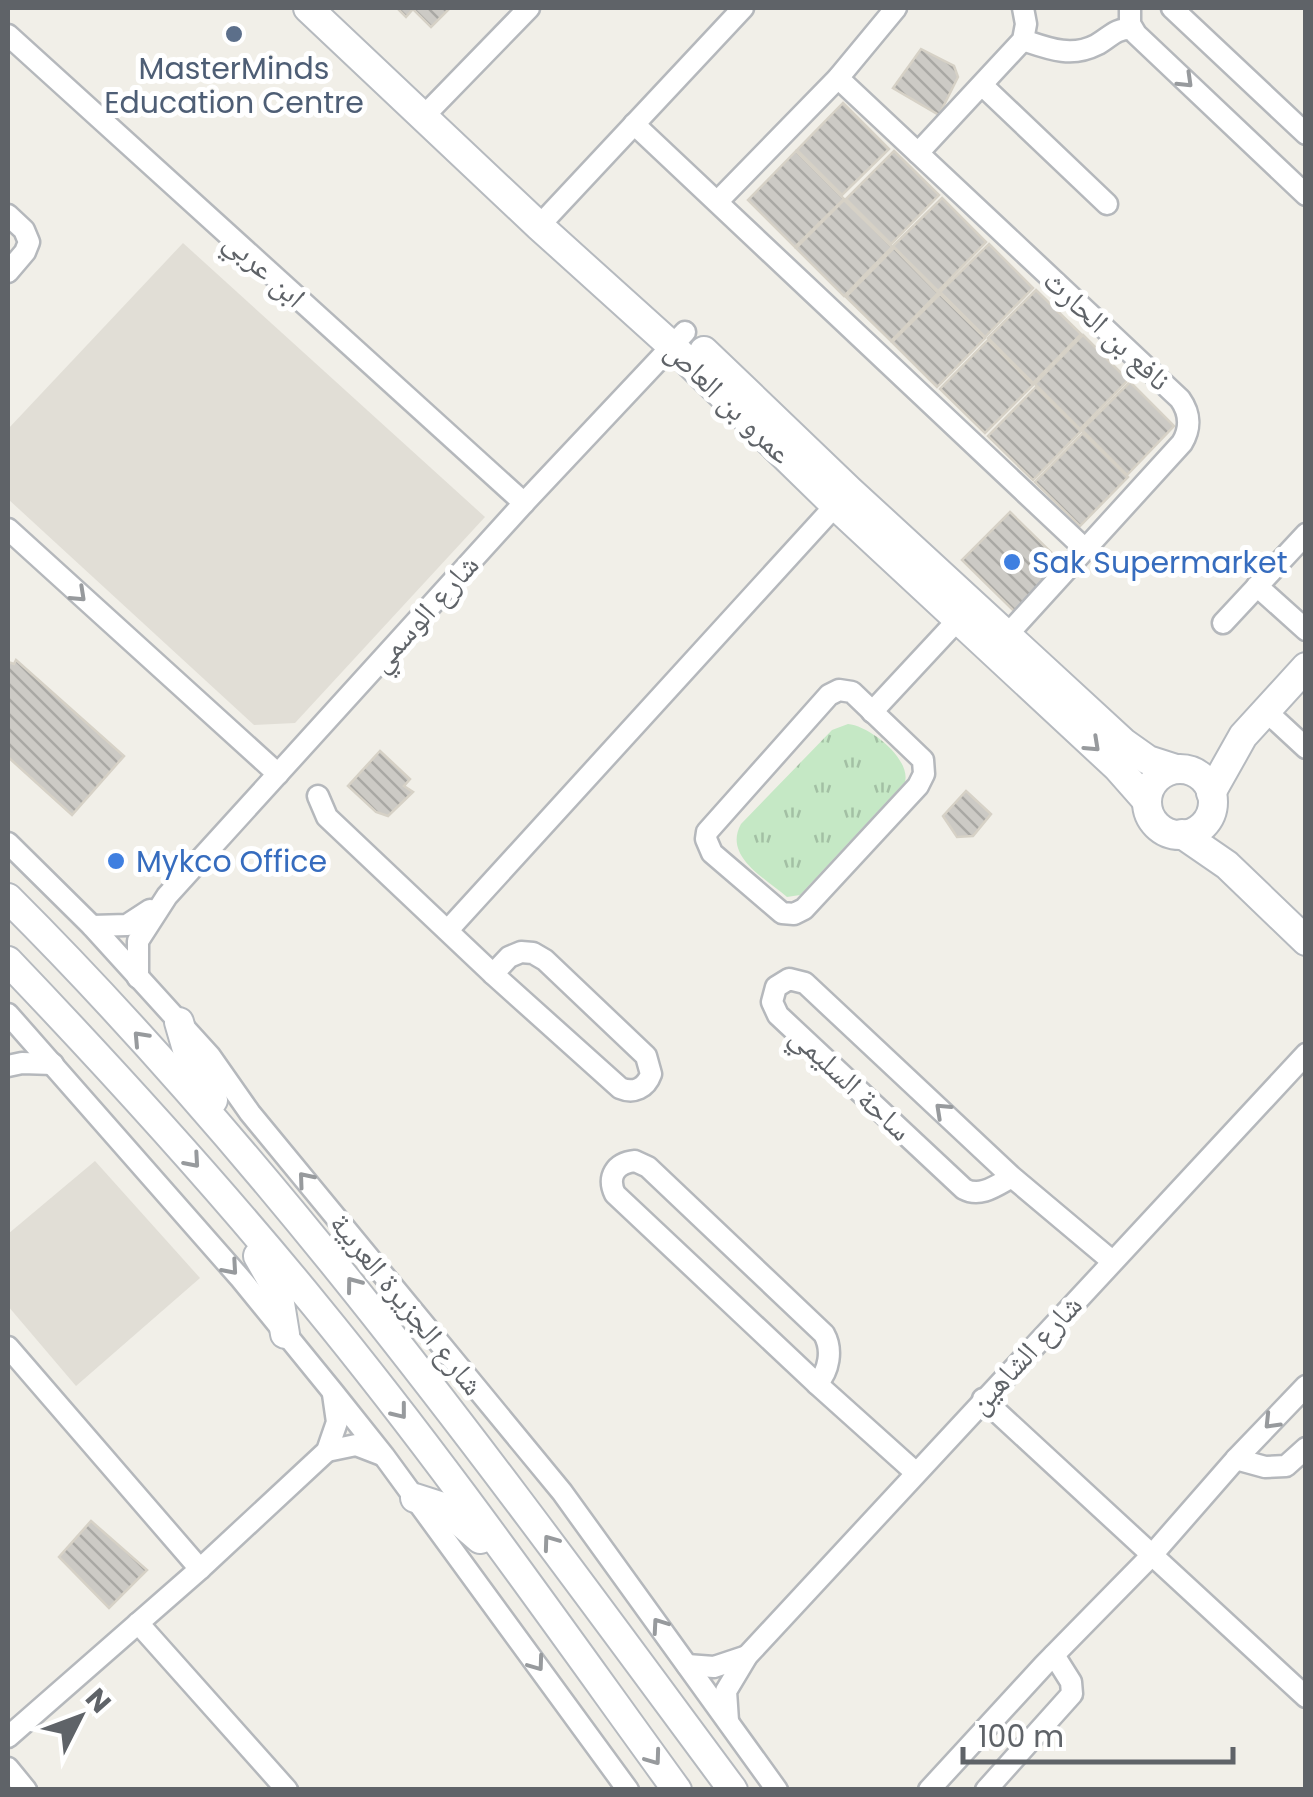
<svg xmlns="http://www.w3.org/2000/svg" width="1313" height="1797" font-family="Poppins,'Noto Naskh Arabic',sans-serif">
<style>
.education{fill:#e1ded6}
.park{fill:url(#park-tufts)}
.building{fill:url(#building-back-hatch);stroke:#d6d1c6;stroke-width:2.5}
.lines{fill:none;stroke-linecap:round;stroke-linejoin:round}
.street-casing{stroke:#b5b8bc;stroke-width:25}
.secondary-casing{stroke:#b6babf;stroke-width:32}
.street{stroke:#fff;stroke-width:20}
.secondary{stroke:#fff;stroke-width:28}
.oneway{stroke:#979a9d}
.service-dot{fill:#5c6f8a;stroke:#fff;stroke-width:4}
.shop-dot{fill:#3f7fe0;stroke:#fff;stroke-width:4}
.labels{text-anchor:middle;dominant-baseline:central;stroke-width:10;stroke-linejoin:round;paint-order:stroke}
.service-label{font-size:30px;fill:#4e5e75;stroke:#fff}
.street-label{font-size:30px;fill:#5f6368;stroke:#fff}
.shop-label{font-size:30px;fill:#366cbe;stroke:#fff;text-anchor:start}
</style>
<defs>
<pattern id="park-tufts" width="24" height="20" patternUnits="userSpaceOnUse" patternTransform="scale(2.5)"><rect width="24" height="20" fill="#c5e8c5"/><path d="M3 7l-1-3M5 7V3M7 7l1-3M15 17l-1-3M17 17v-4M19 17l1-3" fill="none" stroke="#a3c0a4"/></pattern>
<pattern id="building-back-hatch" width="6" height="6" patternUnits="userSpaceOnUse" patternTransform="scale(2.5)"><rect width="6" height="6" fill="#cccac5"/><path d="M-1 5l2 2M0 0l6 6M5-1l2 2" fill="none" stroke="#a9a8a4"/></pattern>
</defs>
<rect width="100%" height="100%" fill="#f1efe8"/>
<g class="education">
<path d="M183,243L485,517L295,723L254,725L8,499V429Z"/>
<path d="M95,1161L200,1278L76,1386L8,1306V1234Z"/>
</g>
<path class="park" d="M848,724C870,726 911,759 905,782L800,895L787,897C765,878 723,856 741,824L832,730Z"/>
<g class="building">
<path d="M397,8H450L431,27L413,9L406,17Z"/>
<path d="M921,49L954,66L958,77L939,115L893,88Z"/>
<path d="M843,103L889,149L842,195L797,150Z"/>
<path d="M796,151L844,199L795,247L748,200Z"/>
<path d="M894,151L939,195L891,244L846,199Z"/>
<path d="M942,198L986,242L938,291L893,246Z"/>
<path d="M844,200L892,247L844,296L796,248Z"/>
<path d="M989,244L1033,288L985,337L940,292Z"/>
<path d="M894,248L938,293L891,341L846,297Z"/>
<path d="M1036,290L1081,334L1033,383L988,338Z"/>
<path d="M940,294L985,338L937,387L892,342Z"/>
<path d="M1083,335L1128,380L1080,429L1035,384Z"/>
<path d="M988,340L1033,385L985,433L940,389Z"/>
<path d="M1130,382L1174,426L1127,475L1082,430Z"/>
<path d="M1036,387L1081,431L1033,480L988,436Z"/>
<path d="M1083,433L1128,477L1080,526L1035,482Z"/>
<path d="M1010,512L1063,564L1015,612L962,560Z"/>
<path d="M16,660L124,756L72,815L8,757V662L14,664Z"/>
<path d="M380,751L410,779L404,786L413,792L388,816L376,812L348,786Z"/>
<path d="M966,791L991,814L973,836L957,837L943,816Z"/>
<path d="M91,1521L147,1570L109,1608L59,1557Z"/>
</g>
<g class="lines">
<defs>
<g id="street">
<path d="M1130,8V24L1136,34L1306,195"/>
<path d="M1172,8L1306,134"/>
<path d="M8,35L524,503"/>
<path d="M1023,40C1047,48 1071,58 1096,45C1110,38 1114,28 1132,29"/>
<path d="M838,78L1180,399C1190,413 1191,428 1182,443L998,645"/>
<path d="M982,85L1107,204"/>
<path d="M423,117L529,8"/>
<path d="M634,124L1085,549"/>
<path d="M918,153L1023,40L1026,24L1023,8"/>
<path d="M718,201L838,78L896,8"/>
<path d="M8,215L24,230L29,242L25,252L8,272"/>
<path d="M539,226L743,8"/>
<path d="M8,529L278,774"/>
<path d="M1257,586L1306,630"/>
<path d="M1223,623L1306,534"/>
<path d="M839,690L852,692L923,760L924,774L918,786L804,909L794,914L782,913L712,853L706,839L707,832L829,695Z"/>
<path d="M1266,711L1306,748"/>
<path d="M872,712L967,610"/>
<path d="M318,796L327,817L493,974"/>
<path d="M8,843L92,926L210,1056L250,1113L562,1492L777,1790"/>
<path d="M92,926L127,925L150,910"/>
<path d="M448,930L844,496"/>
<path d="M521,952L533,953L545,960L646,1056L651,1074C646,1088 634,1094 620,1088L493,974L509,957Z"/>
<path d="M138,978V941L167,896L524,503L685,332"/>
<path d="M8,1014L241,1279L333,1392L384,1456L628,1790"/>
<path d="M8,1066L22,1063L53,1064"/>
<path d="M635,1161L648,1167L824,1334C833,1350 829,1371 817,1384L615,1194C607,1177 615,1163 635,1161Z"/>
<path d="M1012,1177C997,1185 981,1198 964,1189L778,1015L772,1002L776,987L789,979L805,983L1012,1177L1112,1261"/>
<path d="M8,1347L200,1569"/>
<path d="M817,1384L915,1472"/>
<path d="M983,1399L1306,1697"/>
<path d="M327,1451L356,1445L382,1455"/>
<path d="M1236,1459L1265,1467L1286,1466L1306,1448"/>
<path d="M138,1623L287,1790"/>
<path d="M687,1665L714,1667L747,1656"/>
<path d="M728,1721L726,1691L747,1656L1306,1054"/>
<path d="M8,1737L200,1569L327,1451L337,1422L333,1394"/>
<path d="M8,1768L26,1790"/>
<path d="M929,1790L1044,1665L1152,1555L1236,1459L1306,1386"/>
<path d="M986,1790L1072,1694L1071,1682L1054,1655"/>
</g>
<g id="secondary">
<path d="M308,8L539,226L672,346L835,505L1117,767L1147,801"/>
<path d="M704,351L849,490L1124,743L1148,760L1176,769"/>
<circle cx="1180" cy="802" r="33"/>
<path d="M1211,793L1243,736L1306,667"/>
<path d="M1182,834L1227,865L1306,941"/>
<path d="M8,898C280,1169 504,1481 733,1790"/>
<path d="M8,961C114,1072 218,1186 315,1305C443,1461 558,1626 677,1790"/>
<path d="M179,1022L190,1060L213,1100"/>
<path d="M258,1256L278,1291L285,1334"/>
<path d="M415,1498L443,1507L480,1539"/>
</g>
</defs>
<use href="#street" class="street-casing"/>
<use href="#secondary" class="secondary-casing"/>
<use href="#street" class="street"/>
<use href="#secondary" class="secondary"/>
</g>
<defs><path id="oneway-chevron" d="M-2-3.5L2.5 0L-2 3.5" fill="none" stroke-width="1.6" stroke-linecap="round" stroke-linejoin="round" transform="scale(2.5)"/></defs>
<g class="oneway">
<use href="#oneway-chevron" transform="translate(1186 81) rotate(44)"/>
<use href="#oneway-chevron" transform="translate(79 595) rotate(43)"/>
<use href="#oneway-chevron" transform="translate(1093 745) rotate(43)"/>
<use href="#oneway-chevron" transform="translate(140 1038) rotate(-133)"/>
<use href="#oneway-chevron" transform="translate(942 1110) rotate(-137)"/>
<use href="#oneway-chevron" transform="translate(193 1161) rotate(49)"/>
<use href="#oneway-chevron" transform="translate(305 1179) rotate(-130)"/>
<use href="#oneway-chevron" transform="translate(231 1268) rotate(49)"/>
<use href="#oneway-chevron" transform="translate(353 1284) rotate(-127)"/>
<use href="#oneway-chevron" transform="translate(400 1412) rotate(52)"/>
<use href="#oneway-chevron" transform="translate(1271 1422) rotate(134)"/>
<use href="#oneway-chevron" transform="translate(550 1542) rotate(-126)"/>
<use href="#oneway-chevron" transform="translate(659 1625) rotate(-125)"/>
<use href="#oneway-chevron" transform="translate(537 1664) rotate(54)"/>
<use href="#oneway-chevron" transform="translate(654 1758) rotate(54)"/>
</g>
<circle class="service-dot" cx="234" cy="34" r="10"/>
<g class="shop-dot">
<circle cx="1012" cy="562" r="10"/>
<circle cx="116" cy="861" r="10"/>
</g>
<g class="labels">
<g class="service-label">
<text x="234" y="68">MasterMinds<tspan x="234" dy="34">Education Centre</tspan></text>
</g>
<g class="street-label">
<text transform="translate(265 269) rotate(42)">ابن عربي</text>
<text transform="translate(1107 330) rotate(43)">نافع بن الحارث</text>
<text transform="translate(729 402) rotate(44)">عمرو بن العاص</text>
<text transform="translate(424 613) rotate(-48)">شارع الوسمي</text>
<text transform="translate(851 1083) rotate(43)">ساحة السليمي</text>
<text transform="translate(407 1304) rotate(51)">شارع الجزيرة العربية</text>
<text transform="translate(1025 1354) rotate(-47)">شارع الشاهين</text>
</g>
<g class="shop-label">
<text x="1032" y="562">Sak Supermarket</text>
<text x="136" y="861">Mykco Office</text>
</g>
</g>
<rect width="1313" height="1797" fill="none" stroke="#5f6368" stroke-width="20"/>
<g transform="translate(80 1717) rotate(48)" stroke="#ffffff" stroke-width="8" paint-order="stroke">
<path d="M0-8L18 38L0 25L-18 38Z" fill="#5f6368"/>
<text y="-15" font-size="28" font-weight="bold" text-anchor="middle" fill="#5f6368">N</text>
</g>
<path d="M963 1747v15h270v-15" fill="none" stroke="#5f6368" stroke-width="5"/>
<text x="978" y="1747" font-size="30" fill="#5f6368" stroke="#ffffff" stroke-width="8" paint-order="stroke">100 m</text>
</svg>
